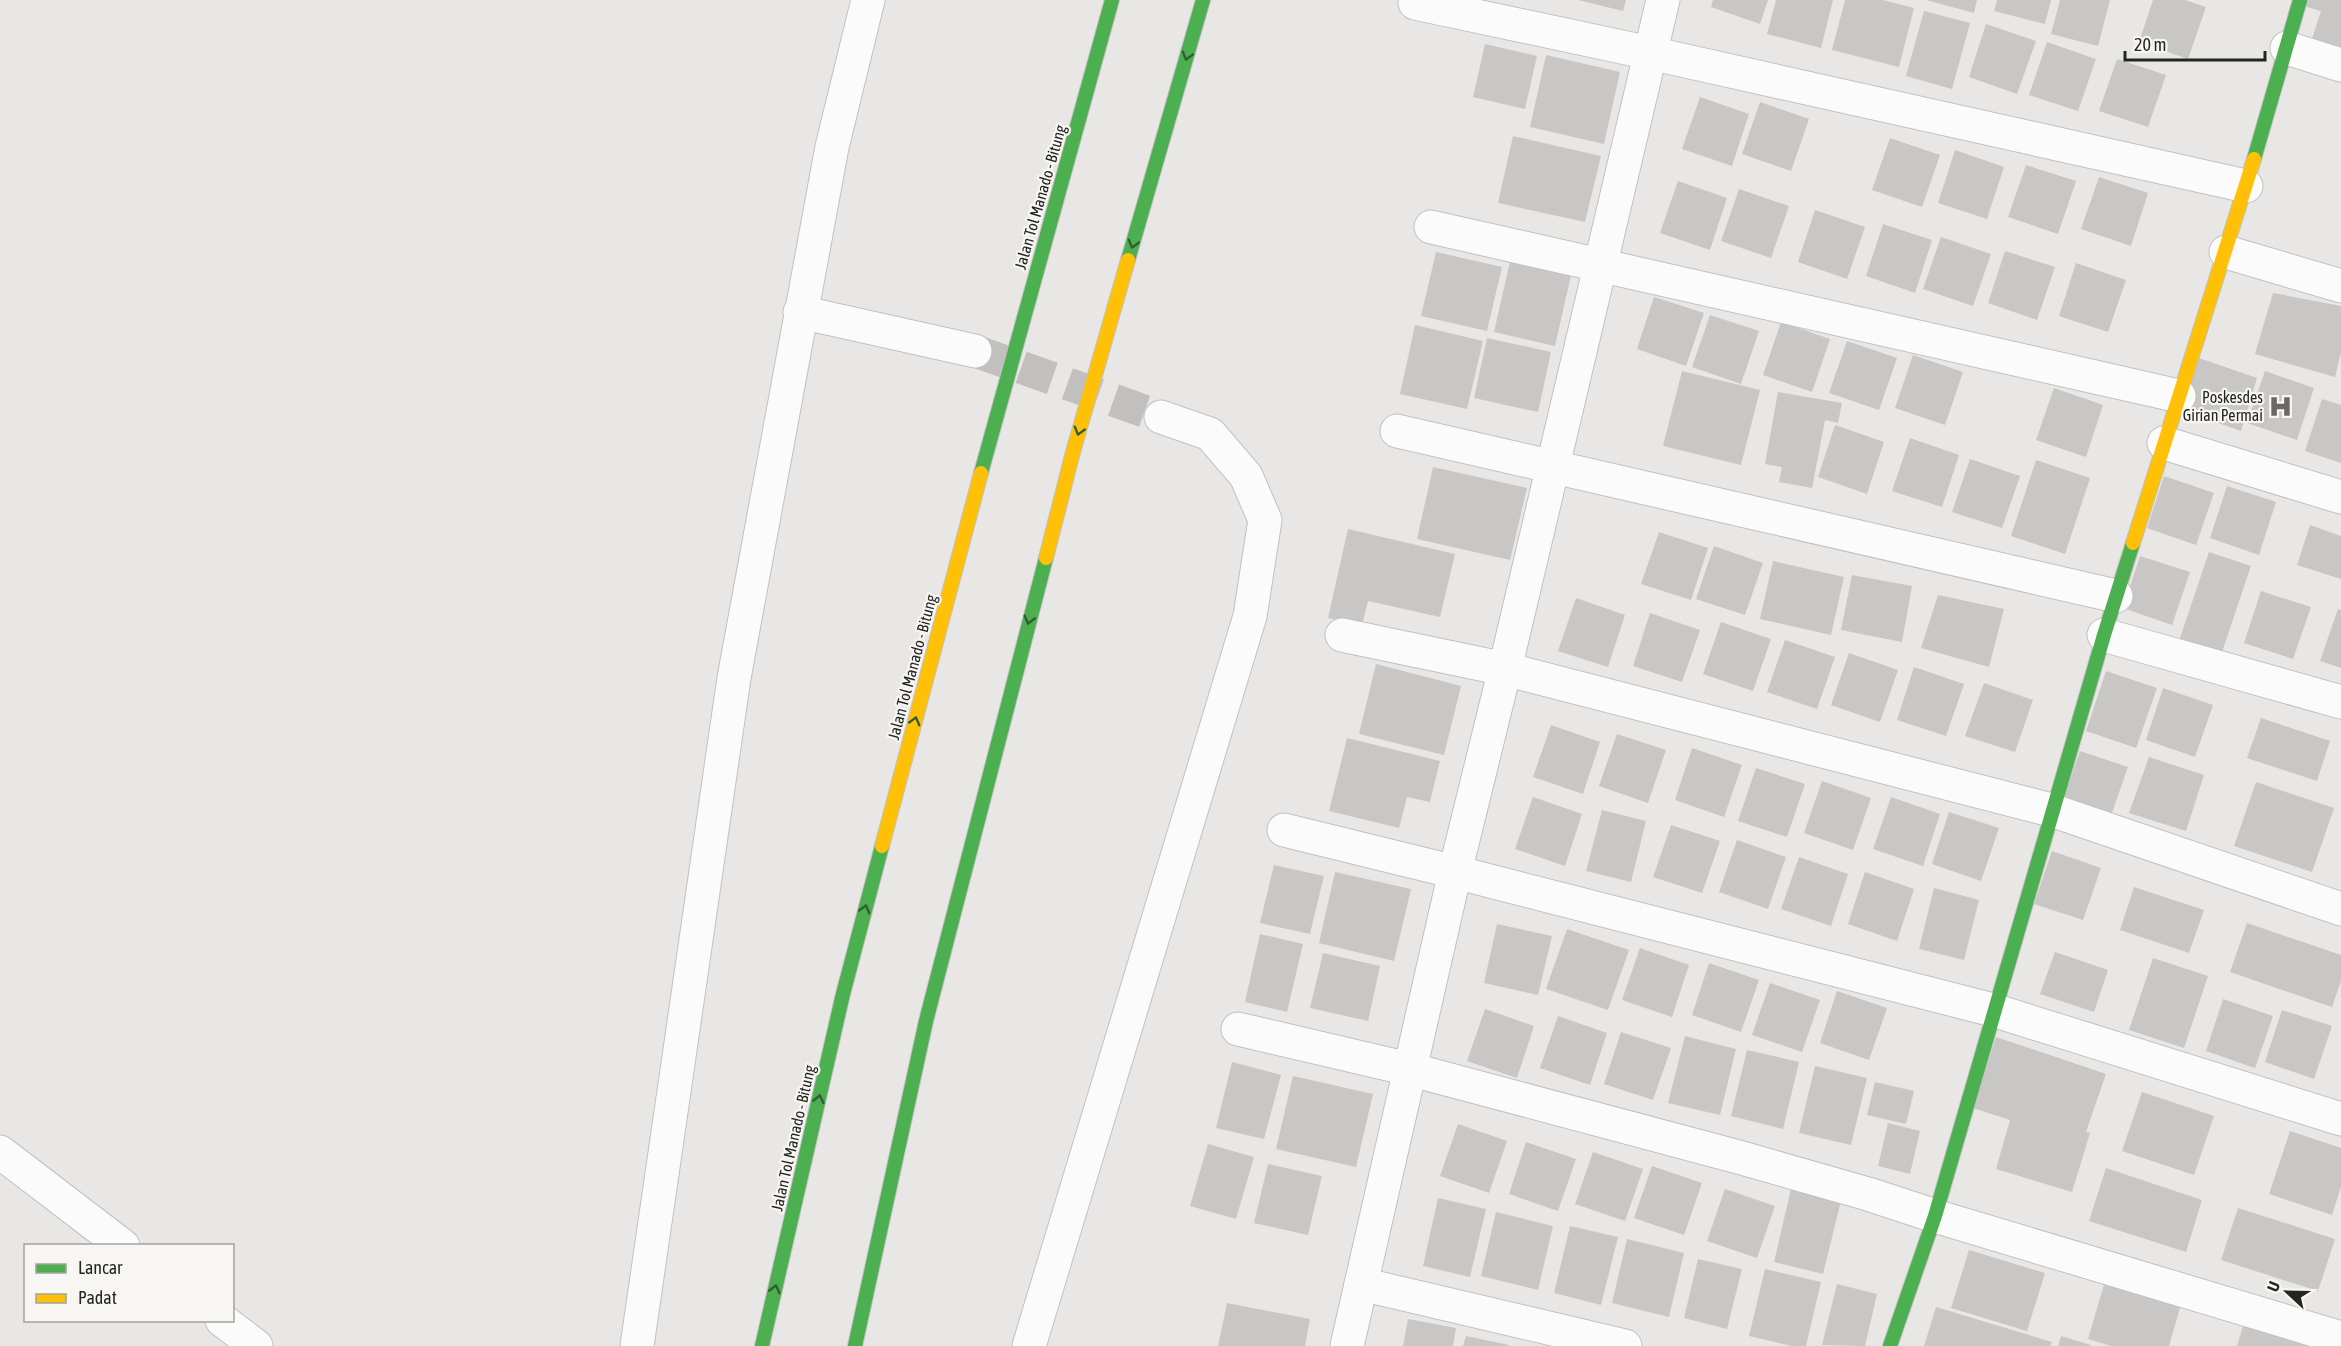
<svg xmlns="http://www.w3.org/2000/svg" width="2341" height="1346" font-family="'Asap Condensed',sans-serif">
<style>
.building{fill:#c8c7c5}
.lines{fill:none;stroke-linecap:round;stroke-linejoin:round}
.street-tunnel{stroke:#c1c0be;stroke-width:33;stroke-dasharray:33 16;stroke-linecap:butt}
.street-casing{stroke:#c2c1c0;stroke-width:35}
.fast-casing{stroke:#c2c1c0;stroke-width:16}
.slow-casing{stroke:#c2c1c0;stroke-width:16}
.street{stroke:#fcfbfb;stroke-width:33}
.fast{stroke:#4caf50;stroke-width:14}
.slow{stroke:#ffc107;stroke-width:14}
.oneway{stroke:#345c34}
.labels{text-anchor:middle;dominant-baseline:central;stroke-width:4.5;stroke-linejoin:round;paint-order:stroke}
.street-label{font-size:16px;fill:#242422;stroke:#f7f6f2}
.poi-label{font-size:16px;fill:#242422;stroke:#f7f6f2;text-anchor:end}
</style>
<rect width="100%" height="100%" fill="#e8e7e5"/>
<g class="building">
<path d="M1578,0H1626L1623,11Z"/>
<path d="M1713,0H1768L1760,24L1711,7Z"/>
<path d="M1776,0H1833L1821,48L1767,34Z"/>
<path d="M1845,0H1883L1914,8L1899,67L1832,50Z"/>
<path d="M1926,0H1977L1974,13Z"/>
<path d="M1997,0H2051L2045,24L1994,11Z"/>
<path d="M2060,0H2110L2098,46L2051,34Z"/>
<path d="M2153,0H2185L2206,7L2188,59L2139,42Z"/>
<path d="M2306,0H2341V50L2311,42L2321,11L2304,6Z"/>
<path d="M1924,11L1970,23L1952,89L1906,76Z"/>
<path d="M1986,24L2036,41L2017,94L1969,77Z"/>
<path d="M2047,42L2096,59L2078,111L2029,95Z"/>
<path d="M1485,44L1537,56L1525,109L1473,97Z"/>
<path d="M1546,55L1620,72L1604,144L1530,127Z"/>
<path d="M2117,59L2166,75L2148,127L2099,111Z"/>
<path d="M1700,97L1749,114L1732,166L1682,149Z"/>
<path d="M1760,102L1809,119L1791,171L1742,154Z"/>
<path d="M1513,136L1601,156L1585,222L1498,203Z"/>
<path d="M1890,138L1940,155L1922,207L1872,190Z"/>
<path d="M1955,150L2004,167L1987,219L1938,203Z"/>
<path d="M2026,165L2076,181L2058,234L2008,217Z"/>
<path d="M2099,177L2148,193L2131,246L2081,229Z"/>
<path d="M1678,181L1727,198L1710,250L1660,233Z"/>
<path d="M1739,189L1789,206L1771,258L1721,241Z"/>
<path d="M1815,210L1865,227L1847,279L1798,262Z"/>
<path d="M1883,224L1932,240L1915,293L1866,276Z"/>
<path d="M1941,237L1991,254L1973,306L1923,289Z"/>
<path d="M2005,251L2055,267L2037,320L1988,303Z"/>
<path d="M1436,252L1502,267L1487,331L1421,316Z"/>
<path d="M1511,257L1572,271L1555,346L1494,332Z"/>
<path d="M2076,263L2126,280L2108,332L2059,316Z"/>
<path d="M2273,293L2341,306V353L2335,377L2255,354Z"/>
<path d="M1654,297L1704,313L1686,366L1637,349Z"/>
<path d="M1710,315L1759,331L1741,384L1692,367Z"/>
<path d="M1781,322L1830,339L1812,392L1763,375Z"/>
<path d="M1415,325L1483,341L1467,409L1400,394Z"/>
<path d="M1487,338L1551,352L1538,412L1474,398Z"/>
<path d="M1847,341L1897,358L1879,410L1829,393Z"/>
<path d="M1913,355L1963,372L1945,425L1895,408Z"/>
<path d="M2199,358L2257,378L2241,431L2181,410Z"/>
<path d="M1682,371L1760,390L1741,465L1663,446Z"/>
<path d="M2265,371L2314,388L2297,440L2247,423Z"/>
<path d="M2054,388L2103,405L2086,457L2036,440Z"/>
<path d="M1778,392L1842,403L1838,423L1825,420L1812,488L1779,482L1782,467L1765,464Z"/>
<path d="M2322,399L2341,405V463L2305,451Z"/>
<path d="M1835,425L1884,442L1867,494L1818,477Z"/>
<path d="M1910,438L1959,455L1942,507L1892,491Z"/>
<path d="M1970,459L2020,476L2002,528L1952,512Z"/>
<path d="M2036,460L2090,478L2065,554L2011,536Z"/>
<path d="M1433,467L1527,488L1510,560L1417,539Z"/>
<path d="M2164,476L2214,493L2196,545L2147,528Z"/>
<path d="M2227,486L2276,502L2259,555L2210,538Z"/>
<path d="M2310,525L2341,536V579L2297,565Z"/>
<path d="M1348,529L1455,554L1440,617L1368,601L1362,625L1328,618Z"/>
<path d="M1659,532L1708,548L1691,600L1641,584Z"/>
<path d="M1714,546L1763,563L1745,615L1696,599Z"/>
<path d="M2209,552L2251,566L2220,658L2178,644Z"/>
<path d="M2140,556L2190,572L2172,625L2123,608Z"/>
<path d="M1773,561L1844,577L1831,635L1760,619Z"/>
<path d="M1852,575L1912,586L1902,642L1841,630Z"/>
<path d="M2261,591L2311,607L2293,659L2244,643Z"/>
<path d="M1938,595L2004,609L1989,667L1921,648Z"/>
<path d="M1576,598L1625,615L1608,667L1558,651Z"/>
<path d="M2338,609L2341,610V668L2320,661Z"/>
<path d="M1650,613L1700,630L1682,682L1633,666Z"/>
<path d="M1721,622L1771,639L1753,691L1703,674Z"/>
<path d="M1785,640L1835,657L1817,709L1767,692Z"/>
<path d="M1849,653L1898,670L1880,722L1831,705Z"/>
<path d="M1376,664L1461,686L1444,755L1359,734Z"/>
<path d="M1914,667L1964,684L1946,736L1897,720Z"/>
<path d="M2106,671L2157,688L2136,748L2086,731Z"/>
<path d="M1984,683L2033,700L2015,752L1965,736Z"/>
<path d="M2163,688L2213,705L2195,757L2146,740Z"/>
<path d="M2261,718L2330,741L2317,781L2247,758Z"/>
<path d="M1551,725L1600,742L1583,794L1533,777Z"/>
<path d="M1617,734L1666,750L1648,803L1599,786Z"/>
<path d="M1347,738L1440,761L1430,802L1407,797L1399,828L1329,811Z"/>
<path d="M1692,748L1742,765L1724,817L1675,800Z"/>
<path d="M2080,751L2128,767L2109,821L2061,805Z"/>
<path d="M2149,757L2204,775L2186,831L2129,813Z"/>
<path d="M1756,768L1805,784L1787,837L1738,821Z"/>
<path d="M1822,781L1871,798L1853,850L1804,833Z"/>
<path d="M2256,782L2334,808L2312,872L2234,846Z"/>
<path d="M1533,797L1582,814L1565,866L1515,849Z"/>
<path d="M1891,797L1940,814L1923,866L1873,849Z"/>
<path d="M1602,810L1646,821L1631,882L1586,871Z"/>
<path d="M1949,812L1999,828L1981,881L1932,864Z"/>
<path d="M1671,825L1720,841L1702,893L1653,877Z"/>
<path d="M1737,840L1786,857L1768,909L1719,892Z"/>
<path d="M2052,851L2101,868L2083,920L2034,904Z"/>
<path d="M1799,857L1848,874L1831,926L1781,909Z"/>
<path d="M1274,865L1324,876L1310,934L1260,923Z"/>
<path d="M1335,872L1411,889L1394,961L1319,943Z"/>
<path d="M1865,872L1914,889L1897,941L1848,924Z"/>
<path d="M2134,887L2204,910L2189,953L2120,930Z"/>
<path d="M1934,888L1979,900L1964,960L1919,949Z"/>
<path d="M2247,923L2341,955V981L2332,1007L2230,972Z"/>
<path d="M1497,924L1552,936L1538,995L1484,983Z"/>
<path d="M1567,929L1629,950L1608,1010L1546,989Z"/>
<path d="M1260,934L1303,944L1287,1012L1245,1002Z"/>
<path d="M1640,948L1689,965L1672,1017L1622,1000Z"/>
<path d="M2055,952L2108,970L2094,1012L2040,994Z"/>
<path d="M1323,953L1380,966L1368,1021L1310,1008Z"/>
<path d="M2153,958L2208,976L2184,1048L2129,1030Z"/>
<path d="M1709,963L1759,980L1741,1032L1692,1015Z"/>
<path d="M1770,983L1820,1000L1802,1052L1752,1035Z"/>
<path d="M1837,991L1887,1008L1869,1060L1820,1043Z"/>
<path d="M2223,999L2273,1016L2255,1068L2206,1051Z"/>
<path d="M1485,1009L1534,1026L1517,1078L1467,1061Z"/>
<path d="M2282,1010L2332,1026L2314,1079L2265,1062Z"/>
<path d="M1558,1016L1607,1033L1590,1085L1540,1068Z"/>
<path d="M1621,1032L1671,1048L1653,1100L1604,1084Z"/>
<path d="M1685,1036L1736,1049L1720,1115L1668,1103Z"/>
<path d="M1996,1037L2106,1074L2086,1132L2090,1133L2072,1192L1996,1169L2010,1120L1973,1108Z"/>
<path d="M1747,1050L1799,1062L1783,1129L1731,1116Z"/>
<path d="M1232,1062L1281,1075L1264,1139L1216,1128Z"/>
<path d="M1815,1066L1867,1078L1851,1145L1799,1133Z"/>
<path d="M1293,1076L1373,1094L1356,1167L1276,1149Z"/>
<path d="M1875,1082L1914,1091L1906,1124L1867,1115Z"/>
<path d="M2142,1092L2214,1116L2194,1175L2122,1151Z"/>
<path d="M1888,1123L1920,1131L1910,1174L1878,1166Z"/>
<path d="M1458,1124L1507,1141L1489,1193L1440,1176Z"/>
<path d="M2290,1131L2341,1148V1187L2332,1215L2269,1194Z"/>
<path d="M1526,1142L1576,1159L1558,1211L1509,1194Z"/>
<path d="M1208,1144L1254,1157L1236,1219L1190,1206Z"/>
<path d="M1593,1152L1643,1169L1625,1221L1575,1204Z"/>
<path d="M1268,1164L1322,1176L1308,1235L1254,1223Z"/>
<path d="M1652,1166L1702,1183L1684,1235L1634,1218Z"/>
<path d="M2106,1168L2202,1200L2186,1252L2089,1221Z"/>
<path d="M1725,1189L1775,1206L1757,1258L1707,1241Z"/>
<path d="M1791,1189L1841,1201L1823,1274L1774,1262Z"/>
<path d="M1438,1198L1486,1209L1470,1277L1423,1266Z"/>
<path d="M2238,1208L2335,1239L2318,1291L2221,1260Z"/>
<path d="M1496,1212L1553,1226L1538,1290L1481,1276Z"/>
<path d="M1570,1226L1618,1237L1601,1305L1554,1293Z"/>
<path d="M1627,1239L1684,1253L1669,1317L1612,1303Z"/>
<path d="M1969,1250L2045,1273L2027,1331L1951,1308Z"/>
<path d="M1698,1259L1742,1269L1727,1329L1684,1318Z"/>
<path d="M1765,1269L1821,1282L1806,1346H1792L1749,1336Z"/>
<path d="M2105,1281L2181,1304L2169,1346H2111L2088,1339Z"/>
<path d="M1837,1284L1877,1294L1865,1346L1822,1345Z"/>
<path d="M1227,1303L1310,1319L1305,1346H1218Z"/>
<path d="M1936,1307L2052,1342L2050,1346H1924Z"/>
<path d="M1408,1319L1456,1328L1453,1346H1403Z"/>
<path d="M2244,1323L2316,1346H2237Z"/>
<path d="M1466,1336L1509,1345V1346H1463Z"/>
<path d="M2061,1336L2091,1345V1346H2058Z"/>
</g>
<g class="lines">
<path class="street-tunnel" d="M975,351L1161,417"/>
<defs>
<g id="street">
<path d="M1415,3L1650,53L2246,186"/>
<path d="M2287,48L2341,65"/>
<path d="M1431,227L2179,396"/>
<path d="M2226,252L2341,286"/>
<path d="M800,312L975,351"/>
<path d="M1397,431L2116,596"/>
<path d="M2164,443L2341,497"/>
<path d="M1342,635L1505,669L2051,810L2341,909"/>
<path d="M2104,635L2341,702"/>
<path d="M1284,830L1455,872L1993,1010L2341,1119"/>
<path d="M1238,1029L1409,1069L1742,1158L1868,1194L1935,1216L2341,1338"/>
<path d="M0,1152L123,1246"/>
<path d="M1361,1284L1625,1346"/>
<path d="M222,1320L256,1346"/>
<path d="M637,1346L734,678L832,147L868,0"/>
<path d="M1029,1346L1250,616L1265,520L1246,476L1210,434L1161,417"/>
<path d="M1347,1346L1455,872L1505,669L1663,0"/>
</g>
<g id="fast">
<path d="M2254,159L2300,0"/>
<path d="M1128,260L1203,0"/>
<path d="M981,473L1112,0"/>
<path d="M762,1346L843,994L882,846"/>
<path d="M855,1346L926,1021L1046,558"/>
<path d="M1890,1346L1935,1216L2104,635L2133,543"/>
</g>
<g id="slow">
<path d="M2133,543L2254,159"/>
<path d="M1046,558L1073,452L1128,260"/>
<path d="M882,846L981,473"/>
</g>
</defs>
<use href="#street" class="street-casing"/>
<use href="#fast" class="fast-casing"/>
<use href="#slow" class="slow-casing"/>
<use href="#street" class="street"/>
<use href="#fast" class="fast"/>
<use href="#slow" class="slow"/>
</g>
<defs><path id="oneway-chevron" d="M-2-3.5L2.5 0L-2 3.5" fill="none" stroke-width="1.6" stroke-linecap="round" stroke-linejoin="round" transform="scale(1.5)"/></defs>
<g class="oneway">
<use href="#oneway-chevron" transform="translate(1187 56) rotate(106)"/>
<use href="#oneway-chevron" transform="translate(1133 244) rotate(106)"/>
<use href="#oneway-chevron" transform="translate(1079 431) rotate(106)"/>
<use href="#oneway-chevron" transform="translate(1029 620) rotate(104)"/>
<use href="#oneway-chevron" transform="translate(915 721) rotate(-75)"/>
<use href="#oneway-chevron" transform="translate(865 909) rotate(-75)"/>
<use href="#oneway-chevron" transform="translate(819 1099) rotate(-77)"/>
<use href="#oneway-chevron" transform="translate(775 1289) rotate(-77)"/>
</g>
<defs>
<symbol id="hospital-bare" viewBox="-9 -9 18 18"><path d="M-5-5h3v3.5h4V-5h3V5h-3V1.5h-4V5h-3Z" fill="#696866" stroke="#f7f6f2" stroke-width="2.5" paint-order="stroke"/></symbol>
</defs>
<g fill-rule="evenodd">
<use href="#hospital-bare" x="2264" y="390" width="33" height="33"/>
</g>
<g class="labels">
<g class="street-label">
<text transform="translate(1040 197) rotate(-74)">Jalan Tol Manado - Bitung</text>
<text transform="translate(912 667) rotate(-75)">Jalan Tol Manado - Bitung</text>
<text transform="translate(793 1138) rotate(-77)">Jalan Tol Manado - Bitung</text>
</g>
<g class="poi-label">
<text x="2263" y="397">Poskesdes<tspan x="2263" dy="18">Girian Permai</tspan></text>
</g>
</g>
<rect x="24" y="1244" width="210" height="78" fill="#f7f6f2" stroke="#a3a29f" stroke-width="1.5"/>
<rect x="36" y="1264" width="30" height="9" fill="#4caf50" stroke="#a3a29f" stroke-width="1.5"/>
<text x="78" y="1274" font-size="18" fill="#242422">Lancar</text>
<rect x="36" y="1294" width="30" height="9" fill="#ffc107" stroke="#a3a29f" stroke-width="1.5"/>
<text x="78" y="1304" font-size="18" fill="#242422">Padat</text>
<g transform="translate(2287 1292) rotate(292)" stroke="#f7f6f2" stroke-width="4.5" paint-order="stroke">
<path d="M0-4.5L10 22L0 15L-10 22Z" fill="#242422"/>
<text y="-9" font-size="16" font-weight="bold" text-anchor="middle" fill="#242422">U</text>
</g>
<path d="M2125 51v9h140v-9" fill="none" stroke="#242422" stroke-width="3"/>
<text x="2134" y="51" font-size="18" fill="#242422" stroke="#f7f6f2" stroke-width="4.5" paint-order="stroke">20 m</text>
</svg>
